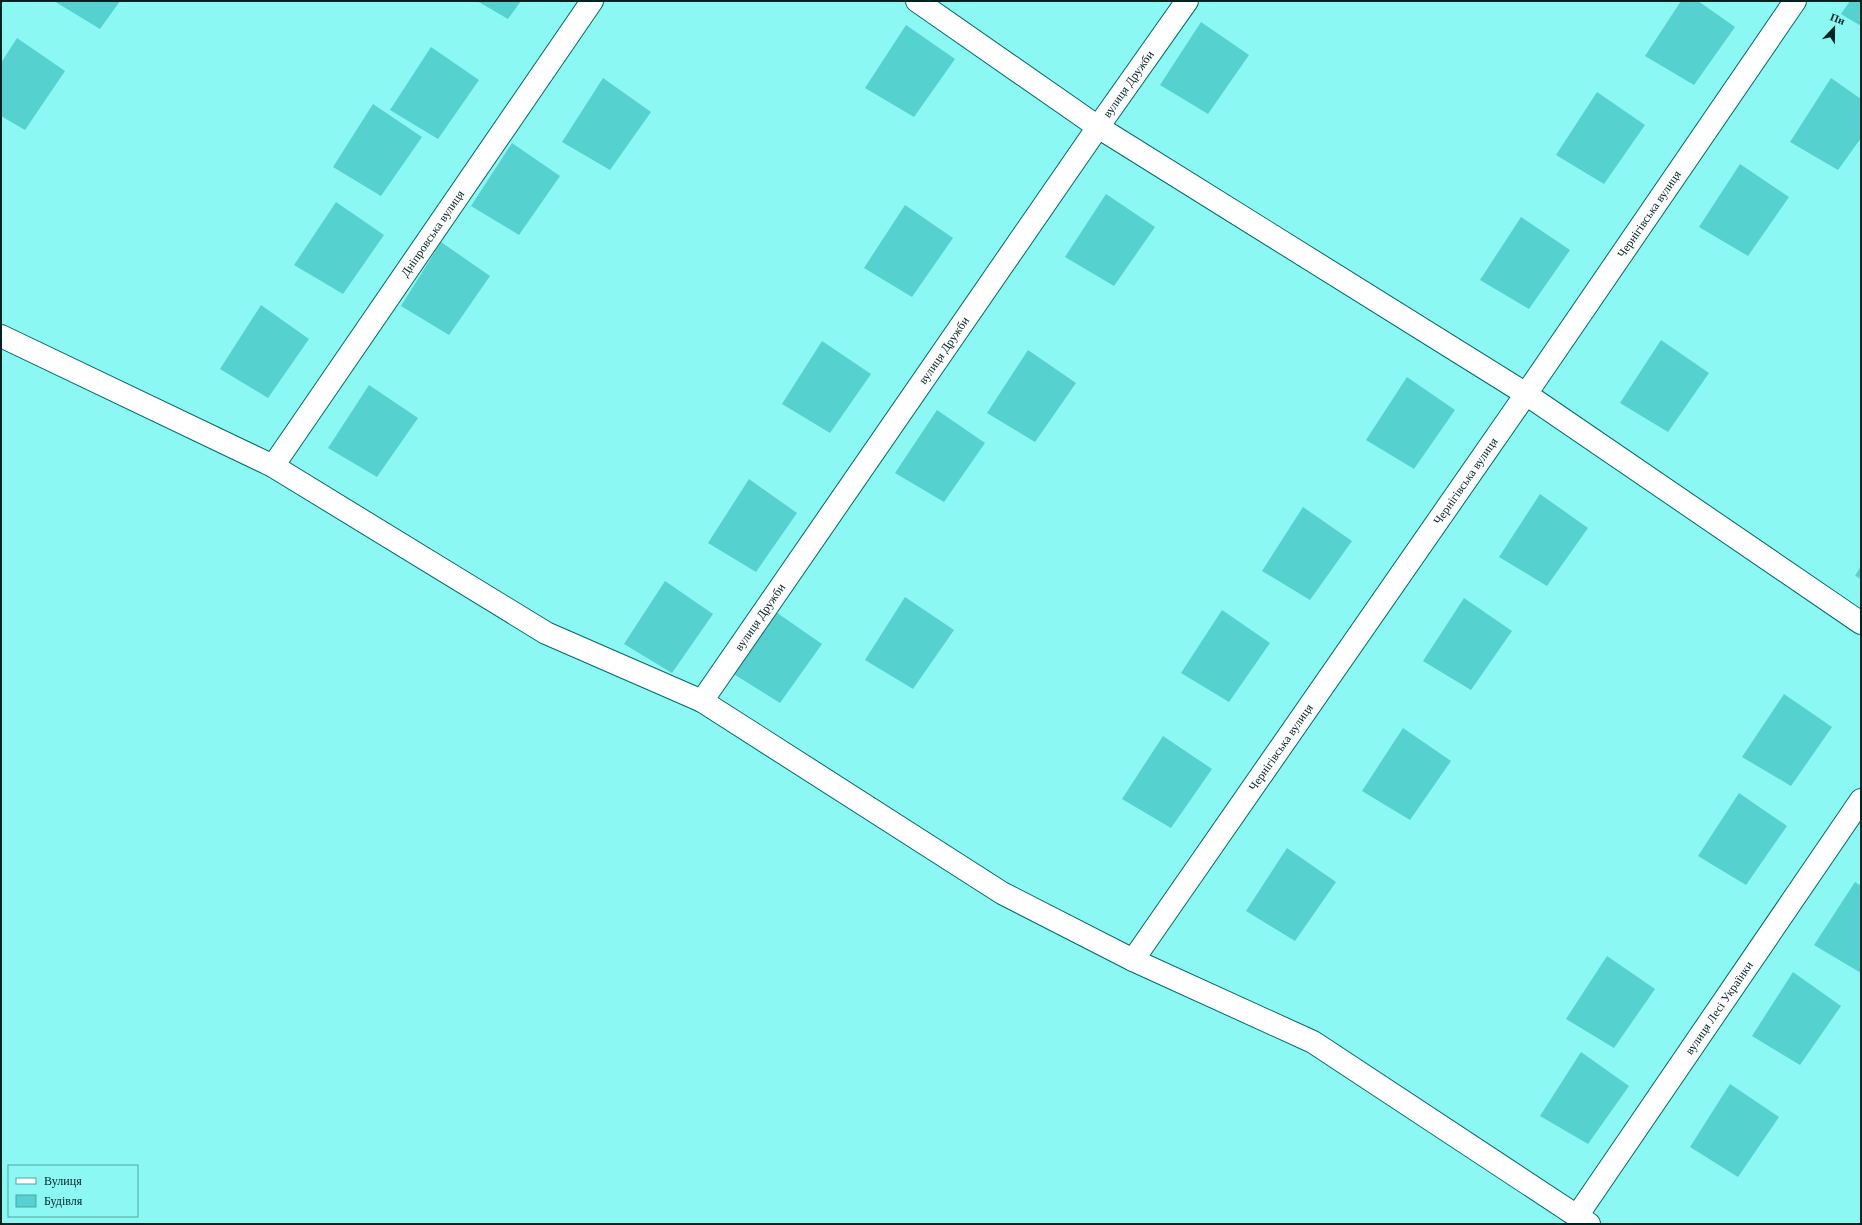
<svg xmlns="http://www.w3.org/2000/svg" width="1862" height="1225" font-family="Georgia,serif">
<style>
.building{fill:#55d2cf}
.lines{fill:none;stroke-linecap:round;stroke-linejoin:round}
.minor-casing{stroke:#026a69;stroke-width:24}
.minor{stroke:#fff;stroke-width:22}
.labels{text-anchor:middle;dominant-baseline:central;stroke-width:3;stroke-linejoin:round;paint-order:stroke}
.street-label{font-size:12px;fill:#002322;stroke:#8bf8f4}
</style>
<rect width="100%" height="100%" fill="#8bf8f4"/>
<g class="building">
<path d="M54,1H120L100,29Z"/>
<path d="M477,1H521L508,19Z"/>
<path d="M1681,1H1698L1735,27L1694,85L1645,56Z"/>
<path d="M1850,1H1861V26L1841,14Z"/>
<path d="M1201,22L1249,55L1208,114L1160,85Z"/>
<path d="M906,25L955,59L914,117L865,88Z"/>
<path d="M17,38L65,71L25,130L1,116V63Z"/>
<path d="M431,47L479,80L438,139L390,110Z"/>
<path d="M603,78L651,112L610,170L562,142Z"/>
<path d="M1831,78L1861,99V138L1838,170L1790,142Z"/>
<path d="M1597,92L1645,125L1604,184L1556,155Z"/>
<path d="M373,104L422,137L381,196L333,167Z"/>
<path d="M512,143L560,176L519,235L471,206Z"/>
<path d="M1740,164L1789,197L1748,256L1699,227Z"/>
<path d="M1106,194L1155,227L1114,286L1065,257Z"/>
<path d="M336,202L384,235L343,294L294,265Z"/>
<path d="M905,205L953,238L912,297L864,268Z"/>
<path d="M1521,217L1570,250L1529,309L1480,280Z"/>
<path d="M441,242L490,276L449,335L401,306Z"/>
<path d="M261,305L309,339L268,398L220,369Z"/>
<path d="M1661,340L1709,373L1668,432L1620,403Z"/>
<path d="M822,341L871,374L830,433L782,404Z"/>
<path d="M1028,350L1076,383L1035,442L987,413Z"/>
<path d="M1407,377L1455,410L1414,469L1366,440Z"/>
<path d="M369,385L418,418L377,477L328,448Z"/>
<path d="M937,410L985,443L944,502L895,473Z"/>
<path d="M749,479L797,513L756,572L708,543Z"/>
<path d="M1540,494L1588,528L1547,586L1499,557Z"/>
<path d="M1303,507L1352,541L1310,600L1262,571Z"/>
<path d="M1861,566V579L1855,576Z"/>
<path d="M665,581L713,614L672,673L624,644Z"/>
<path d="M905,597L954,630L913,689L865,660Z"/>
<path d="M1464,598L1512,631L1471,690L1423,661Z"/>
<path d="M773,610L822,644L780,703L732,673Z"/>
<path d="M1222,610L1270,643L1229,702L1181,673Z"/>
<path d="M1784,694L1832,727L1791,786L1742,757Z"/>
<path d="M1403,728L1451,761L1410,820L1362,791Z"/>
<path d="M1163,736L1212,769L1171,828L1122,799Z"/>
<path d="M1739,793L1787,826L1746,885L1698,856Z"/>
<path d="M1287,848L1336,882L1295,941L1246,911Z"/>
<path d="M1855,882L1861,886V973L1814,945Z"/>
<path d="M1607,956L1655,989L1614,1048L1566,1019Z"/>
<path d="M1793,972L1841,1006L1800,1065L1752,1036Z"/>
<path d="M1581,1052L1629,1086L1588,1144L1540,1116Z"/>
<path d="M1730,1084L1779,1117L1738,1177L1690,1147Z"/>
</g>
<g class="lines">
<defs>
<g id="minor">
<path d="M917,1L1098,127L1526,394L1861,623"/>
<path d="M1,336L273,466L546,633L702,701L1002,893L1133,960L1313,1042L1589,1224"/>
<path id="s1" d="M273,466L592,1"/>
<path id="s2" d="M702,701L1098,127L1187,1"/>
<path id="s3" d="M1133,960L1526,394L1795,1"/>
<path id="s4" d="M1577,1216L1861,800"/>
</g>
</defs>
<use href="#minor" class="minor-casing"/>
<use href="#minor" class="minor"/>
</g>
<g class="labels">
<g class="street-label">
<text stroke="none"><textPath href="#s2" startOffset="750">вулиця Дружби</textPath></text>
<text stroke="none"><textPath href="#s3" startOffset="907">Чернігівська вулиця</textPath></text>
<text stroke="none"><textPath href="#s1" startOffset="282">Дніпровська вулиця</textPath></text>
<text stroke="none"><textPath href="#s2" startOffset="426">вулиця Дружби</textPath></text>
<text stroke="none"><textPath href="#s3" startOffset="583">Чернігівська вулиця</textPath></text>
<text stroke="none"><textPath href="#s2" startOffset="102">вулиця Дружби</textPath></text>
<text stroke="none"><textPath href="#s3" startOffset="259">Чернігівська вулиця</textPath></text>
<text stroke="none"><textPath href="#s4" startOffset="252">вулиця Лесі Українки</textPath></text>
</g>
</g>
<rect width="1862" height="1225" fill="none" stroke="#002322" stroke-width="4"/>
<rect x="8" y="1165" width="130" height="52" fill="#8bf8f4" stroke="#53a3a0"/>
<rect x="16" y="1178" width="20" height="6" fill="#ffffff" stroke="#53a3a0"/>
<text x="44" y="1185" font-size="12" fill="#002322">Вулиця</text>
<rect x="16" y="1195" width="20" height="12" fill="#55d2cf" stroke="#53a3a0"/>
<text x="44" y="1205" font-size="12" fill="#002322">Будівля</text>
<g transform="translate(1834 28) rotate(22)" stroke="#8bf8f4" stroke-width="3" paint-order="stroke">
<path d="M0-3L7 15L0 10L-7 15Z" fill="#002322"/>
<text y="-6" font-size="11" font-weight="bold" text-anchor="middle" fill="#002322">Пн</text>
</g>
</svg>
